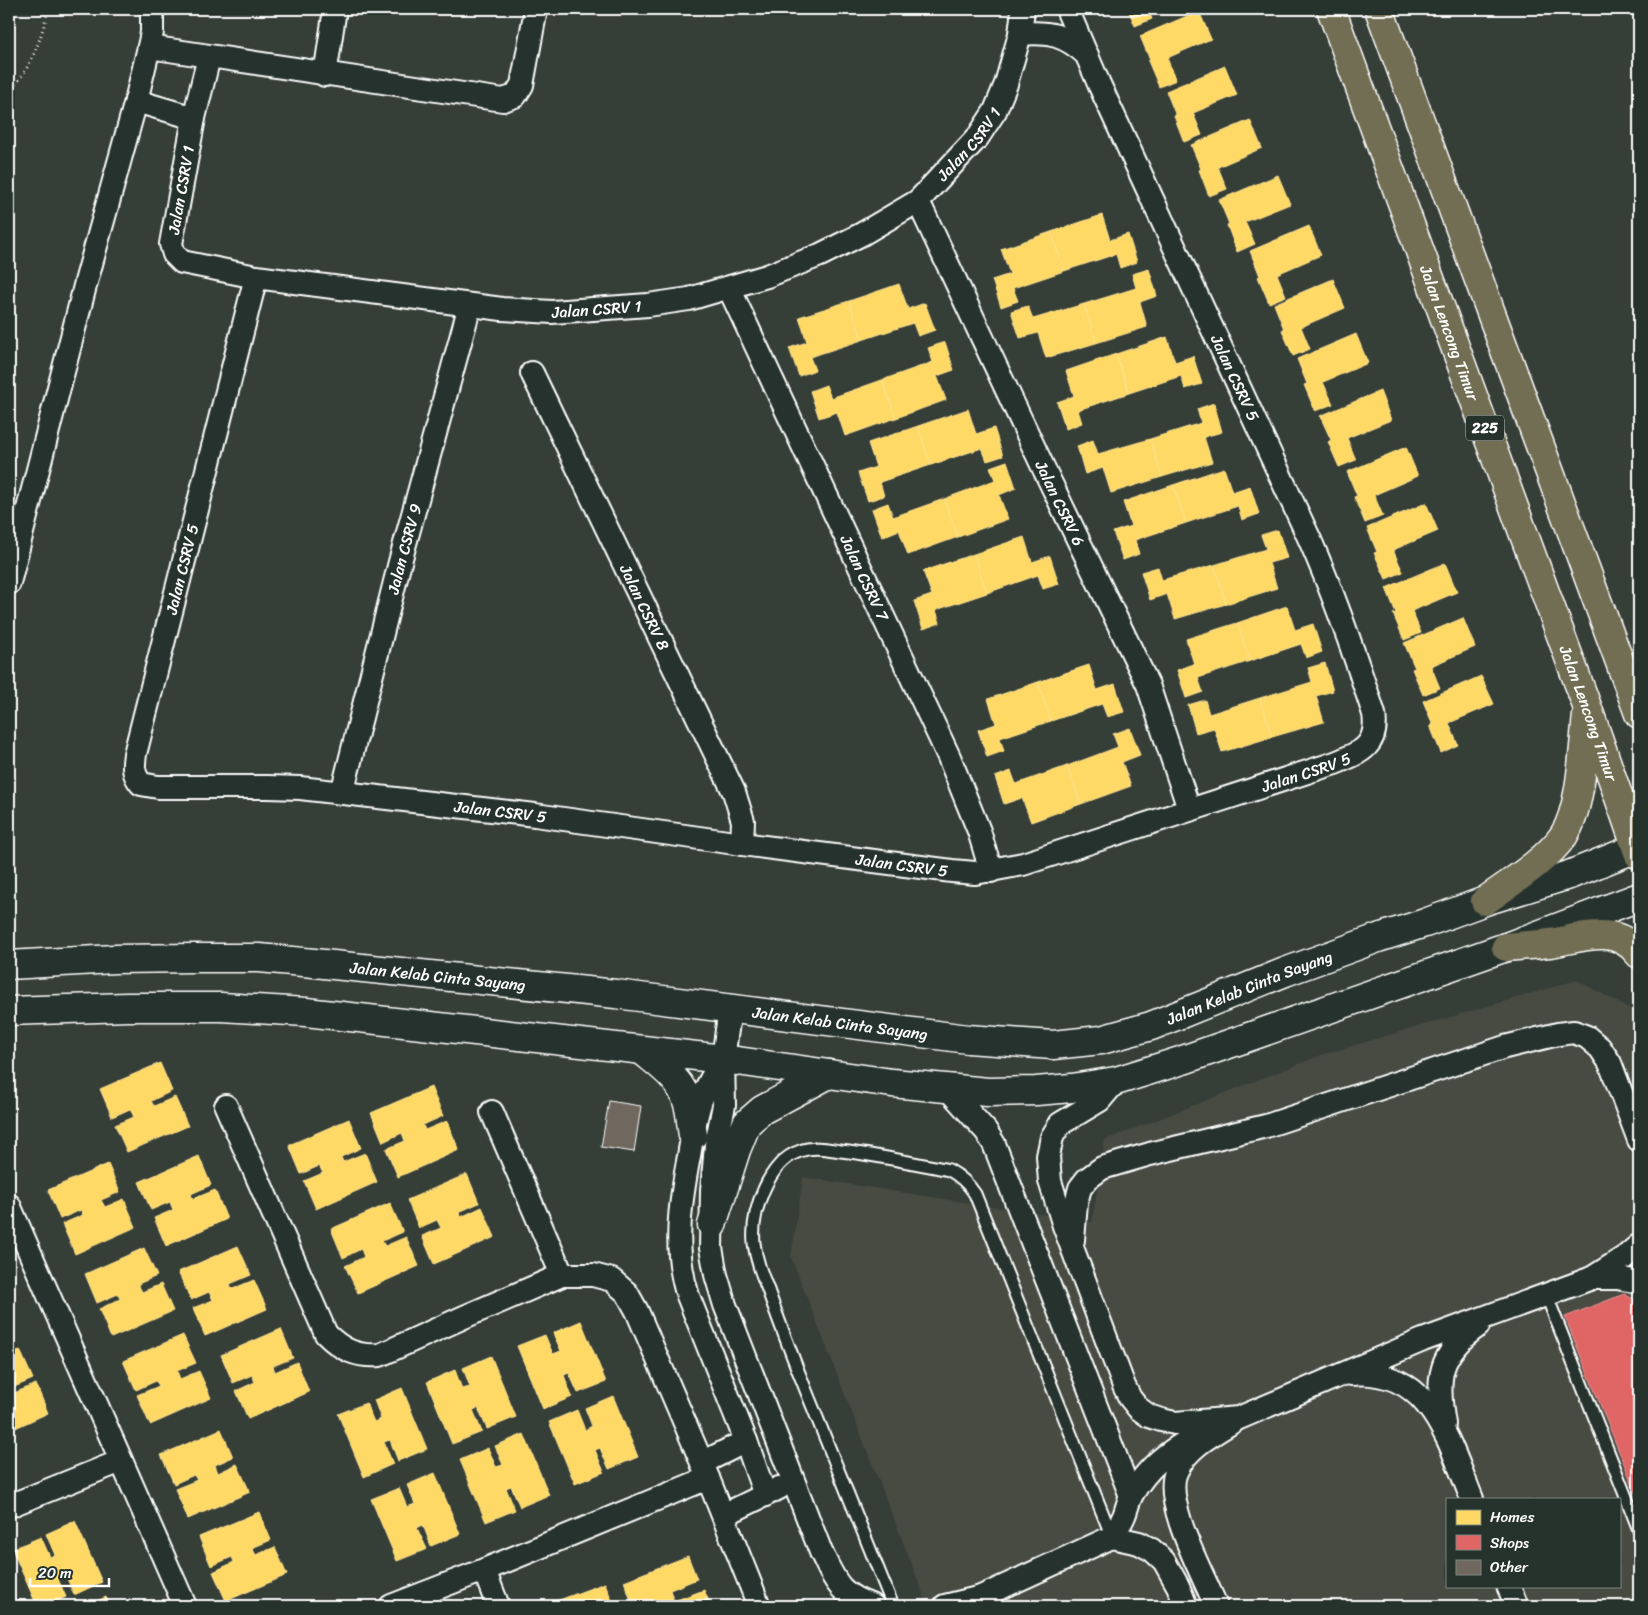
<svg xmlns="http://www.w3.org/2000/svg" width="1648" height="1615" font-family="Sriracha,sans-serif">
<style>
.built{fill:#474b43;fill-rule:evenodd}
.homes{fill:#ffd966;stroke:#ffe494}
.shops{fill:#e06666;stroke:#e99494}
.building{fill:#70685f;stroke:#fff}
.lines{fill:none;stroke-linecap:round;stroke-linejoin:round}
.lane-casing{stroke:#fff;stroke-width:15}
.street-casing{stroke:#fff;stroke-width:26}
.secondary-casing{stroke:#fff;stroke-width:31}
.highway-casing{stroke:#fff;stroke-width:31}
.path{stroke:#fff;stroke-width:3;stroke-dasharray:1 4;stroke-linecap:butt}
.lane{stroke:#26332d;stroke-width:11}
.street{stroke:#26332d;stroke-width:22}
.secondary{stroke:#26332d;stroke-width:28}
.highway{stroke:#726e52;stroke-width:28}
.labels{text-anchor:middle;dominant-baseline:central;stroke-width:5;stroke-linejoin:round;paint-order:stroke}
.shield{fill:#26332d;stroke:#bec2c0;stroke-width:1}
.shield-label{font-size:15px;font-weight:bold;fill:#fff}
.street-label{font-size:16px;fill:#fff;stroke:#26332d}
</style>
<rect width="100%" height="100%" fill="#353e37"/>
<filter id="ink" filterUnits="userSpaceOnUse"><feTurbulence type="fractalNoise" baseFrequency=".02" numOctaves="2"/><feDisplacementMap in="SourceGraphic" scale="10" xChannelSelector="R" yChannelSelector="G"/><feConvolveMatrix kernelMatrix="1 2 1 2 8 2 1 2 1" color-interpolation-filters="sRGB"/></filter>
<g filter="url(#ink)">
<path class="built" d="M1577,980L1639,1014V1606H928L791,1257L803,1177L1092,1222L1105,1140L1324,1054ZM1447,1499H1619V1586H1447Z"/>
<g class="homes">
<path d="M1128,9H1148L1152,19L1135,26Z"/>
<path d="M1199,11L1211,39L1167,58L1176,80L1159,87L1148,61L1150,60L1140,36Z"/>
<path d="M1225,66L1237,95L1193,113L1202,135L1184,142L1174,116H1176L1166,91Z"/>
<path d="M1250,120L1262,148L1218,167L1227,189L1209,196L1199,170L1201,169L1191,145Z"/>
<path d="M1278,175L1290,204L1245,222L1255,244L1237,252L1227,225L1229,224L1219,200Z"/>
<path d="M1102,215L1110,240L1128,234L1137,262L1120,268L1116,254L1064,271L1051,232Z"/>
<path d="M1309,226L1321,255L1277,274L1286,296L1269,303L1258,277L1260,276L1250,251Z"/>
<path d="M1051,232L1064,271L1013,288L1018,301L1001,307L992,280L1010,274L1001,249Z"/>
<path d="M1149,269L1157,296L1140,302L1147,327L1096,343L1084,304L1136,288L1132,274Z"/>
<path d="M1333,279L1345,308L1301,327L1310,349L1293,356L1282,330L1284,329L1274,304Z"/>
<path d="M899,284L908,309L925,303L935,330L918,336L913,323L862,340L849,301Z"/>
<path d="M849,301L862,340L810,357L815,370L799,376L789,348L807,342L799,317Z"/>
<path d="M1084,304L1096,343L1046,358L1038,333L1020,338L1011,311L1028,306L1033,319Z"/>
<path d="M1356,334L1368,363L1323,382L1333,404L1315,411L1304,385L1307,384L1297,359Z"/>
<path d="M1167,337L1175,362L1193,356L1202,384L1185,389L1181,376L1129,393L1116,354Z"/>
<path d="M945,342L954,370L937,376L946,400L896,418L882,380L933,362L928,348Z"/>
<path d="M1116,354L1129,393L1078,410L1082,423L1066,429L1057,402L1074,396L1066,371Z"/>
<path d="M882,380L896,418L845,436L837,412L819,418L810,391L826,385L831,398Z"/>
<path d="M1380,391L1391,420L1347,438L1356,460L1339,467L1328,442L1331,440L1320,416Z"/>
<path d="M1214,403L1222,432L1204,437L1212,462L1162,477L1150,439L1201,423L1197,409Z"/>
<path d="M968,409L976,434L994,428L1003,456L987,461L982,448L931,465L918,426Z"/>
<path d="M918,426L931,465L880,482L884,496L868,501L858,473L876,467L868,443Z"/>
<path d="M1150,439L1162,477L1111,493L1103,468L1085,474L1077,446L1093,440L1098,454Z"/>
<path d="M1406,447L1418,476L1374,495L1383,516L1365,523L1354,497L1357,496L1347,472Z"/>
<path d="M1007,461L1016,488L999,495L1008,519L958,537L944,499L995,480L990,467Z"/>
<path d="M1224,468L1232,492L1250,486L1259,514L1242,520L1238,506L1186,523L1173,485Z"/>
<path d="M1173,485L1186,523L1135,540L1139,554L1123,560L1113,532L1131,526L1123,502Z"/>
<path d="M944,499L958,537L908,555L899,530L882,537L872,509L888,503L893,517Z"/>
<path d="M1426,503L1438,531L1393,550L1403,572L1386,579L1374,553L1377,552L1367,528Z"/>
<path d="M1278,530L1287,558L1269,563L1277,588L1226,604L1214,565L1266,549L1261,535Z"/>
<path d="M1024,537L1032,562L1050,556L1059,584L1043,589L1038,575L987,593L974,554Z"/>
<path d="M974,554L987,593L936,610L940,623L923,629L914,601L932,595L923,571Z"/>
<path d="M1445,563L1457,592L1412,611L1421,633L1404,640L1393,614L1396,613L1386,588Z"/>
<path d="M1214,565L1226,604L1175,619L1167,594L1150,600L1141,572L1158,567L1162,580Z"/>
<path d="M1287,606L1295,630L1313,624L1322,652L1306,658L1301,644L1250,661L1237,623Z"/>
<path d="M1463,618L1475,647L1431,666L1440,688L1423,695L1412,669L1415,668L1404,643Z"/>
<path d="M1237,623L1250,661L1198,678L1203,692L1186,698L1177,670L1194,664L1186,639Z"/>
<path d="M1325,663L1333,691L1316,696L1324,722L1272,737L1260,698L1312,682L1308,668Z"/>
<path d="M1089,665L1097,690L1115,684L1124,712L1107,717L1102,704L1051,721L1038,682Z"/>
<path d="M1481,676L1494,704L1449,723L1458,745L1441,753L1430,726L1433,725L1423,701Z"/>
<path d="M1038,682L1051,721L1000,738L1004,751L987,757L978,730L996,724L988,699Z"/>
<path d="M1260,698L1272,737L1222,752L1214,728L1196,733L1188,705L1205,700L1209,714Z"/>
<path d="M1130,728L1140,755L1122,762L1131,786L1081,804L1067,766L1118,747L1113,734Z"/>
<path d="M1067,766L1081,804L1031,822L1022,798L1004,804L995,777L1011,771L1016,784Z"/>
<path d="M160,1063L172,1091L151,1101L154,1106L175,1097L188,1126L127,1152L115,1125L134,1117L130,1109L112,1117L100,1089Z"/>
<path d="M431,1087L443,1116L423,1125L425,1130L447,1121L459,1150L398,1177L386,1149L405,1141L402,1133L383,1142L371,1113Z"/>
<path d="M349,1119L361,1148L341,1157L343,1162L365,1153L377,1182L316,1209L304,1181L323,1173L319,1166L301,1174L289,1145Z"/>
<path d="M199,1156L211,1185L191,1194L193,1199L215,1190L227,1219L166,1246L154,1218L173,1210L170,1202L151,1210L139,1182Z"/>
<path d="M108,1164L120,1192L101,1200L105,1207L124,1199L136,1227L75,1254L62,1224L83,1215L81,1210L60,1219L48,1190Z"/>
<path d="M467,1174L479,1203L459,1212L461,1217L482,1207L495,1237L434,1264L422,1236L441,1228L437,1220L419,1228L407,1200Z"/>
<path d="M390,1203L403,1232L382,1241L385,1246L406,1237L419,1266L358,1293L345,1266L364,1257L361,1249L343,1258L331,1229Z"/>
<path d="M238,1246L251,1275L230,1284L232,1289L254,1280L267,1309L205,1336L193,1308L213,1300L209,1292L191,1300L178,1272Z"/>
<path d="M144,1248L157,1276L138,1284L142,1292L161,1284L173,1311L111,1338L99,1309L120,1299L118,1294L97,1303L85,1274Z"/>
<path d="M581,1321L606,1382L578,1393L569,1373L564,1375L572,1397L543,1409L517,1346L545,1335L553,1354L561,1351L553,1333Z"/>
<path d="M281,1329L293,1358L273,1366L275,1372L297,1362L309,1392L248,1419L236,1391L255,1382L252,1375L233,1383L221,1355Z"/>
<path d="M183,1335L196,1363L177,1371L180,1379L199,1371L211,1398L150,1425L137,1395L159,1386L156,1381L136,1390L123,1361Z"/>
<path d="M20,1350L33,1379L12,1388L14,1393L36,1384L48,1413L9,1431V1355Z"/>
<path d="M491,1356L516,1417L487,1429L478,1408L473,1410L482,1432L452,1444L427,1382L455,1370L462,1389L470,1387L463,1368Z"/>
<path d="M402,1388L427,1449L398,1461L390,1440L384,1442L393,1464L364,1477L338,1414L366,1403L374,1422L381,1419L374,1400Z"/>
<path d="M613,1396L638,1457L609,1469L600,1448L595,1450L604,1472L575,1484L549,1422L577,1410L585,1430L592,1426L585,1408Z"/>
<path d="M221,1429L233,1457L215,1465L218,1473L237,1464L250,1492L188,1519L175,1489L197,1480L194,1475L174,1484L161,1455Z"/>
<path d="M524,1434L549,1495L520,1507L511,1486L506,1488L515,1510L486,1522L460,1460L488,1448L496,1467L503,1465L495,1446Z"/>
<path d="M435,1473L460,1534L431,1546L423,1525L417,1528L427,1549L397,1561L371,1499L399,1488L407,1507L415,1504L407,1485Z"/>
<path d="M259,1512L271,1540L252,1548L256,1555L275,1547L287,1575L226,1601L213,1572L234,1562L232,1557L211,1566L199,1537Z"/>
<path d="M75,1521L102,1582L74,1595L66,1576L58,1579L66,1597L46,1606H37L12,1549L41,1537L50,1557L55,1555L46,1534Z"/>
<path d="M688,1556L697,1579L670,1590L674,1601L704,1590L711,1606H650L648,1600L633,1606L624,1581Z"/>
<path d="M605,1583L614,1606H543Z"/>
<path d="M106,1597L110,1606H85Z"/>
</g>
<path class="shops" d="M1624,1294L1639,1302V1501L1565,1317Z"/>
<path class="building" d="M609,1101L641,1106L634,1152L601,1147Z"/>
<g class="lines">
<defs>
<g id="lane">
<path d="M1546,1294L1639,1530"/>
<path d="M893,1606C861,1527 829,1448 797,1368C787,1342 777,1316 768,1290C762,1275 756,1260 754,1243C751,1212 768,1162 800,1151C813,1146 827,1149 841,1151C877,1155 913,1163 949,1170C960,1176 968,1183 975,1194L1112,1537"/>
</g>
<g id="street">
<path d="M1020,34C1049,31 1065,35 1087,55"/>
<path d="M149,47L503,100L515,96L522,85L536,9"/>
<path id="s1" d="M209,57L194,118L171,244L174,254L182,262L256,277L502,309L552,312L648,305L689,299L767,276L820,255L862,234L918,201L978,137L995,111L1006,84L1015,52L1020,34L1023,9"/>
<path d="M325,75L335,9"/>
<path d="M136,101L194,118"/>
<path id="s2" d="M918,201L1044,469L1148,685L1189,809"/>
<path id="s3" d="M256,277L135,754C133,767 133,774 141,784L158,787H268L300,788L535,815L742,844L952,871L975,873L1023,864L1335,763C1360,753 1379,746 1374,714C1355,655 1335,597 1310,540L1099,84L1067,9"/>
<path id="s4" d="M729,288L949,757L979,831L991,871"/>
<path id="s5" d="M532,373L734,792L743,821L742,844"/>
<path d="M9,583L86,282L136,101L149,47L152,32V9"/>
<path id="s6" d="M342,793L400,562L470,305"/>
<path d="M730,1008L723,1059L724,1105L716,1145L712,1190L711,1248L716,1275L725,1305L821,1552C836,1583 839,1594 873,1606"/>
<path d="M722,1059C715,1073 706,1086 701,1100C695,1118 692,1138 689,1156C680,1203 673,1251 688,1296L746,1441L765,1495"/>
<path d="M1116,1081L1100,1100L1060,1124L1052,1137L1048,1156L1050,1181L1064,1226L1124,1386L1130,1398L1138,1408L1149,1416L1161,1420L1175,1423L1239,1418L1423,1340L1592,1278L1625,1257L1639,1245"/>
<path d="M948,1089L986,1131L994,1144L1131,1496"/>
<path d="M226,1106L326,1334C342,1350 357,1357 380,1355L464,1317L562,1275H593L612,1280L627,1293L637,1311L702,1463L759,1606"/>
<path d="M492,1112L562,1275"/>
<path d="M9,1205L185,1606"/>
<path d="M1073,1240L1076,1203L1080,1188L1087,1179L1102,1168L1150,1154L1266,1126L1505,1047L1558,1034L1574,1032L1587,1037L1600,1048L1610,1063L1639,1140"/>
<path d="M1592,1278H1617L1639,1282"/>
<path d="M1351,1374C1430,1367 1448,1440 1472,1499"/>
<path d="M1444,1424C1436,1378 1438,1354 1478,1326"/>
<path d="M702,1463L746,1441"/>
<path d="M9,1506L121,1461"/>
<path d="M724,1515L779,1488"/>
<path d="M1112,1537C1116,1530 1121,1523 1124,1516C1127,1509 1128,1501 1132,1494C1149,1466 1166,1453 1194,1437"/>
<path d="M484,1570L498,1606"/>
<path d="M1508,1586L1517,1606"/>
<path d="M391,1606L484,1570L708,1478"/>
<path d="M945,1606L982,1597"/>
<path d="M968,1606L983,1596L1112,1537L1139,1543L1152,1550L1164,1561L1178,1586L1186,1606"/>
<path d="M1216,1606C1204,1576 1161,1500 1177,1470C1188,1447 1213,1434 1234,1421"/>
</g>
<g id="secondary">
<path id="s7" d="M9,965L114,959L195,958H259L314,963L616,994L968,1039L1053,1045L1101,1040L1151,1026L1285,972L1378,938L1425,923L1485,901L1569,875L1639,847"/>
<path d="M9,1011L127,1007H221L306,1012L723,1059L892,1083L988,1092L1036,1091L1072,1088L1116,1081L1183,1060L1506,947L1639,897"/>
<path d="M643,1051C661,1066 682,1080 688,1104C691,1114 691,1125 693,1135"/>
<path d="M712,1225L736,1150L747,1123L762,1110L829,1074"/>
</g>
<g id="highway">
<path id="s8" d="M1331,9L1588,709L1639,855"/>
<path d="M1379,9L1639,714"/>
<path d="M1485,901C1510,883 1546,861 1564,835C1582,806 1583,749 1587,715"/>
<path d="M1506,947C1522,945 1540,945 1556,942C1587,936 1617,925 1639,954"/>
</g>
</defs>
<use href="#lane" class="lane-casing"/>
<use href="#street" class="street-casing"/>
<use href="#secondary" class="secondary-casing"/>
<use href="#highway" class="highway-casing"/>
<path class="path" d="M9,92C31,69 41,40 48,9"/>
<use href="#lane" class="lane"/>
<use href="#street" class="street"/>
<use href="#secondary" class="secondary"/>
<use href="#highway" class="highway"/>
</g>
</g>
<g class="labels">
<rect class="shield" x="1466" y="415.5" width="38" height="25" rx="4"/>
<g class="shield-label">
<text x="1485" y="428">225</text>
</g>
<g class="street-label">
<text stroke="none"><textPath href="#s1" startOffset="1051">Jalan CSRV 1</textPath></text>
<text transform="translate(181 190) rotate(-80)">Jalan CSRV 1</text>
<text stroke="none"><textPath href="#s1" startOffset="631">Jalan CSRV 1</textPath></text>
<text stroke="none"><textPath href="#s8" startOffset="345">Jalan Lencong Timur</textPath></text>
<text transform="translate(1235 378) rotate(65)">Jalan CSRV 5</text>
<text stroke="none"><textPath href="#s2" startOffset="334">Jalan CSRV 6</textPath></text>
<text stroke="none"><textPath href="#s6" startOffset="252">Jalan CSRV 9</textPath></text>
<text transform="translate(182 569) rotate(-76)">Jalan CSRV 5</text>
<text stroke="none"><textPath href="#s4" startOffset="320">Jalan CSRV 7</textPath></text>
<text stroke="none"><textPath href="#s5" startOffset="260">Jalan CSRV 8</textPath></text>
<text stroke="none"><textPath href="#s8" startOffset="750">Jalan Lencong Timur</textPath></text>
<text stroke="none"><textPath href="#s3" startOffset="1710">Jalan CSRV 5</textPath></text>
<text stroke="none"><textPath href="#s3" startOffset="885">Jalan CSRV 5</textPath></text>
<text stroke="none"><textPath href="#s3" startOffset="1290">Jalan CSRV 5</textPath></text>
<text stroke="none"><textPath href="#s7" startOffset="430">Jalan Kelab Cinta Sayang</textPath></text>
<text stroke="none"><textPath href="#s7" startOffset="1255">Jalan Kelab Cinta Sayang</textPath></text>
<text stroke="none"><textPath href="#s7" startOffset="835">Jalan Kelab Cinta Sayang</textPath></text>
</g>
</g>
<rect width="1648" height="1615" fill="none" stroke="#26332d" stroke-width="30"/>
<rect x="15" y="15" width="1618" height="1585" fill="none" stroke="#fff" stroke-width="2" filter="url(#ink)"/>
<rect x="1446" y="1498" width="175" height="90" fill="#26332d" stroke="#7d8581"/>
<rect x="1456" y="1510" width="25" height="15" fill="#ffd966" stroke="#7d8581"/>
<text x="1490" y="1522" font-size="15" fill="#ffffff">Homes</text>
<rect x="1456" y="1535" width="25" height="15" fill="#e06666" stroke="#7d8581"/>
<text x="1490" y="1548" font-size="15" fill="#ffffff">Shops</text>
<rect x="1456" y="1560" width="25" height="15" fill="#70685f" stroke="#7d8581"/>
<text x="1490" y="1572" font-size="15" fill="#ffffff">Other</text>
<path d="M30 1578v8h79v-8" fill="none" stroke="#ffffff" stroke-width="2.5"/>
<text x="38" y="1578" font-size="15" fill="#ffffff" stroke="#26332d" stroke-width="4" paint-order="stroke">20 m</text>
</svg>
